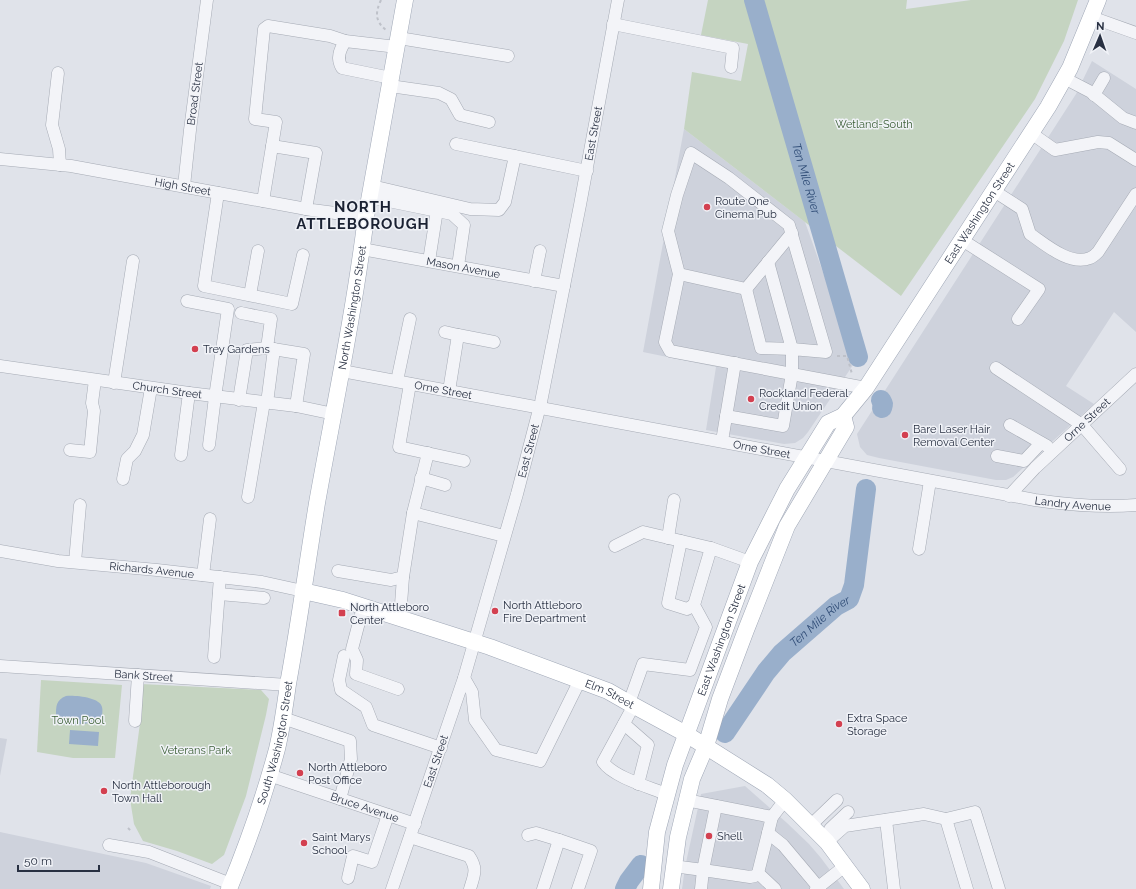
<svg xmlns="http://www.w3.org/2000/svg" width="1136" height="889" font-family="Raleway,sans-serif">
<style>
.built{fill:#ced2dc}
.green{fill:#c5d4c1}
.water{fill:#99afcb}
.lines{fill:none;stroke-linecap:round;stroke-linejoin:round}
.river{stroke:#99afcb;stroke-width:20}
.minor-casing{stroke:#a5aab4;stroke-width:13}
.major-casing{stroke:#9fa7b6;stroke-width:17}
.path{stroke:#bec1c9;stroke-width:2;stroke-dasharray:3 3;stroke-linecap:butt}
.minor{stroke:#f3f4f8;stroke-width:12}
.major{stroke:#fff;stroke-width:16}
.poi-dot{fill:#d34050;stroke:#f0f2f7;stroke-width:1.5}
.labels{text-anchor:middle;dominant-baseline:central;stroke-width:3;stroke-linejoin:round;paint-order:stroke}
.street-label{font-size:11px;fill:#283042;stroke:#f0f2f7}
.park-label{font-size:11px;fill:#3a5e35;stroke:#f0f2f7}
.poi-label{font-size:11px;fill:#283042;stroke:#f0f2f7;text-anchor:start}
.water-label{font-size:12px;font-style:italic;fill:#304d77;stroke:#f0f2f7}
.district-label{font-size:15px;font-weight:bold;letter-spacing:1px;fill:#1a2132;stroke:#f0f2f7}
</style>
<rect width="100%" height="100%" fill="#e0e3ea"/>
<g class="built">
<path d="M1092,61L1136,89V332L1114,312L1066,386L1094,404L1013,477L1006,480H996L879,458L867,455L860,447L857,434L1076,94Z"/>
<path d="M684,129L805,222L855,362L808,432L803,438L795,443L784,444L706,430L716,367L643,352Z"/>
<path d="M0,738L7,739L0,776Z"/>
<path d="M745,786L787,823L809,844L821,858L844,889H682L685,867L701,794Z"/>
<path d="M0,832L146,863L211,886L210,889H0Z"/>
</g>
<g class="green">
<path d="M708,0H907L906,9L971,0H1078L1064,41L1035,99L901,296L684,129L692,72L741,81L748,44L701,35Z"/>
<path d="M41,680L122,685L115,758H73L37,752Z"/>
<path d="M141,684L261,690L269,699L266,715L246,796L224,855L212,864L177,851L143,841L134,824L130,799L140,723Z"/>
</g>
<g class="water">
<path d="M66,696C74,695 100,697 102,707C103,710 102,714 102,717C90,725 78,725 64,724L56,716C56,706 56,700 66,696Z"/>
<path d="M70,730L99,732L98,746L69,744Z"/>
</g>
<g class="lines">
<g class="river">
<path id="s1" d="M754,0L858,357"/>
<path d="M881,400L883,404L882,408"/>
<path id="s2" d="M725,733L766,672L782,653L836,606L849,599L854,585L866,489"/>
<path d="M625,889L629,881L641,865"/>
</g>
<defs>
<g id="minor">
<path d="M1091,17L1136,33"/>
<path d="M613,24L733,48L731,67"/>
<path d="M399,38L508,56"/>
<path d="M58,73L52,125L59,149L60,165"/>
<path d="M391,78L342,68C336,58 340,50 345,41L397,47"/>
<path d="M1064,78L1091,92L1123,118L1136,123"/>
<path d="M390,86L439,93L451,99L460,115L489,122"/>
<path d="M1094,95L1104,78"/>
<path d="M1031,133L1055,150L1098,142L1109,143L1136,160"/>
<path d="M456,144L587,171"/>
<path d="M272,146L316,153L306,209"/>
<path id="s3" d="M0,159L71,166L312,210L366,217"/>
<path id="s4" d="M184,186L190,130L207,0"/>
<path d="M372,186L470,209L499,210L505,202L515,156"/>
<path d="M994,191L1022,209L1030,234C1046,245 1070,266 1090,258C1093,257 1096,254 1098,252L1136,194"/>
<path d="M218,193L204,286L292,304L303,255"/>
<path d="M369,197L452,214L464,225L458,266"/>
<path d="M263,201L276,122L255,119L264,29L268,26L330,36L345,41"/>
<path d="M962,240L1039,289L1018,319"/>
<path id="s5" d="M362,249L564,286"/>
<path d="M429,261L437,210"/>
<path d="M679,274L746,289L792,233"/>
<path d="M534,281L540,251"/>
<path d="M746,289L761,348L792,349L768,262"/>
<path d="M250,295L258,251"/>
<path d="M187,301L228,309L215,397L209,445"/>
<path d="M241,313L271,319L267,348L304,354L296,406"/>
<path d="M445,332L458,335L449,391"/>
<path d="M458,335L494,342"/>
<path id="s6" d="M0,366L189,393L296,406L334,414"/>
<path d="M996,368L1082,425L1120,469"/>
<path id="s7" d="M342,371L1035,500C1069,505 1102,508 1136,505"/>
<path d="M397,381L410,319"/>
<path d="M114,383L133,261"/>
<path d="M410,384L399,447L464,461"/>
<path d="M239,400L247,350L267,348"/>
<path d="M267,403L274,349"/>
<path d="M726,416L783,426L792,374V349L826,352L789,225L729,178L691,153L677,195L668,231L679,274L665,342L670,351C735,363 801,376 866,388"/>
<path d="M1010,425L1047,446"/>
<path d="M722,441L735,363"/>
<path d="M70,450L90,452L94,411L92,403L95,380"/>
<path d="M428,453L413,513L504,536"/>
<path d="M181,455L189,393"/>
<path d="M997,456L1024,461L1041,443"/>
<path d="M421,478L445,485"/>
<path d="M123,479L127,459L135,451L143,435L151,388"/>
<path id="s8" d="M1009,496L1035,468L1136,374"/>
<path d="M248,497L264,402"/>
<path d="M668,538L674,500"/>
<path d="M681,541L668,603L687,609L694,605"/>
<path d="M615,546L643,532L711,548"/>
<path d="M919,549L930,481"/>
<path id="s9" d="M0,551L58,561L157,570L262,582L303,591"/>
<path d="M75,562L80,505"/>
<path d="M338,571L391,580L403,577L413,513"/>
<path d="M203,575L210,519"/>
<path d="M219,594L264,598"/>
<path d="M363,607L352,649L357,660L356,674L398,689"/>
<path d="M400,618L403,577"/>
<path d="M344,656L339,680L341,690L366,707L373,725L441,748"/>
<path d="M214,657L220,577"/>
<path id="s10" d="M0,666L288,685"/>
<path d="M464,678L472,692L475,720L496,750L540,761L580,680"/>
<path d="M629,703L643,664L690,670L706,627L694,605L711,548L750,562"/>
<path d="M634,705L603,762C613,777 649,787 666,794"/>
<path d="M283,718L350,741L351,759L340,799"/>
<path d="M135,721L138,675"/>
<path d="M624,724L648,745L638,784"/>
<path id="s11" d="M269,775L415,824"/>
<path d="M686,800L772,817"/>
<path d="M946,819L967,889"/>
<path d="M886,820L894,889"/>
<path d="M811,825L837,800"/>
<path d="M830,829L848,812"/>
<path d="M768,833L783,845L820,889"/>
<path d="M528,835L536,833L559,840"/>
<path d="M410,837L469,856C478,869 474,875 470,889"/>
<path d="M827,842L845,826L924,814L946,819L975,812L999,889"/>
<path d="M109,845L149,852L231,884"/>
<path d="M673,866L703,870L716,806"/>
<path d="M758,873L775,889"/>
<path d="M348,878L353,856L372,862L388,815"/>
<path id="s12" d="M392,889L464,678L517,494L541,402L580,205L618,0"/>
<path d="M543,889L559,840L591,851L578,889"/>
<path d="M701,889L703,870L750,877L755,876L758,873L772,817L785,800"/>
<path d="M816,889L845,866"/>
</g>
<g id="major">
<path id="s13" d="M303,591L343,600L490,647L608,691L629,703L686,734L767,785L785,800L827,842L862,889"/>
<path id="s14" d="M229,889C248,843 264,797 277,749C282,728 285,706 288,684C299,624 307,564 317,503C334,408 354,313 366,217L405,0"/>
<path id="s15" d="M651,889L657,832L675,765L750,562L787,489L828,423L843,416L866,388L1048,107L1070,68L1098,0"/>
<path d="M671,889L678,837L692,779L706,746L720,699L746,630L787,526L846,427L843,416"/>
</g>
</defs>
<use href="#minor" class="minor-casing"/>
<use href="#major" class="major-casing"/>
<g class="path">
<path d="M381,0C375,13 375,21 386,30"/>
<path d="M837,356H847L852,374"/>
<path d="M128,828L131,831"/>
</g>
<use href="#minor" class="minor"/>
<use href="#major" class="major"/>
</g>
<g class="poi-dot">
<circle cx="707" cy="207" r="4"/>
<circle cx="195" cy="349" r="4"/>
<circle cx="751" cy="399" r="4"/>
<circle cx="905" cy="435" r="4"/>
<circle cx="495" cy="611" r="4"/>
<rect x="338" y="609" width="8" height="8" rx="2"/>
<circle cx="839" cy="724" r="4"/>
<circle cx="300" cy="773" r="4"/>
<circle cx="104" cy="791" r="4"/>
<circle cx="709" cy="836" r="4"/>
<circle cx="304" cy="843" r="4"/>
</g>
<g class="labels">
<g class="street-label">
<text stroke="none"><textPath href="#s4" startOffset="93">Broad Street</textPath></text>
<text stroke="none"><textPath href="#s12" startOffset="783">East Street</textPath></text>
<text stroke="none"><textPath href="#s3" startOffset="185">High Street</textPath></text>
<text stroke="none"><textPath href="#s15" startOffset="764">East Washington Street</textPath></text>
<text stroke="none"><textPath href="#s5" startOffset="103">Mason Avenue</textPath></text>
<text stroke="none"><textPath href="#s14" startOffset="596">North Washington Street</textPath></text>
<text stroke="none"><textPath href="#s6" startOffset="169">Church Street</textPath></text>
<text stroke="none"><textPath href="#s7" startOffset="103">Orne Street</textPath></text>
<text stroke="none"><textPath href="#s8" startOffset="109">Orne Street</textPath></text>
<text stroke="none"><textPath href="#s7" startOffset="427">Orne Street</textPath></text>
<text stroke="none"><textPath href="#s12" startOffset="459">East Street</textPath></text>
<text stroke="none"><textPath href="#s7" startOffset="743">Landry Avenue</textPath></text>
<text stroke="none"><textPath href="#s9" startOffset="153">Richards Avenue</textPath></text>
<text stroke="none"><textPath href="#s15" startOffset="260">East Washington Street</textPath></text>
<text stroke="none"><textPath href="#s10" startOffset="144">Bank Street</textPath></text>
<text stroke="none"><textPath href="#s13" startOffset="324">Elm Street</textPath></text>
<text stroke="none"><textPath href="#s14" startOffset="154">South Washington Street</textPath></text>
<text stroke="none"><textPath href="#s12" startOffset="135">East Street</textPath></text>
<text stroke="none"><textPath href="#s11" startOffset="101">Bruce Avenue</textPath></text>
</g>
<g class="park-label">
<text x="874" y="124">Wetland-South</text>
<text x="78" y="720">Town Pool</text>
<text x="196" y="750">Veterans Park</text>
</g>
<g class="poi-label">
<text x="715" y="201">Route One<tspan x="715" dy="13">Cinema Pub</tspan></text>
<text x="203" y="349">Trey Gardens</text>
<text x="759" y="393">Rockland Federal<tspan x="759" dy="13">Credit Union</tspan></text>
<text x="913" y="429">Bare Laser Hair<tspan x="913" dy="13">Removal Center</tspan></text>
<text x="503" y="605">North Attleboro<tspan x="503" dy="13">Fire Department</tspan></text>
<text x="350" y="607">North Attleboro<tspan x="350" dy="13">Center</tspan></text>
<text x="847" y="718">Extra Space<tspan x="847" dy="13">Storage</tspan></text>
<text x="308" y="767">North Attleboro<tspan x="308" dy="13">Post Office</tspan></text>
<text x="112" y="785">North Attleborough<tspan x="112" dy="13">Town Hall</tspan></text>
<text x="717" y="836">Shell</text>
<text x="312" y="837">Saint Marys<tspan x="312" dy="13">School</tspan></text>
</g>
<g class="water-label">
<text stroke="none"><textPath href="#s1" startOffset="186">Ten Mile River</textPath></text>
<text stroke="none"><textPath href="#s2" startOffset="148">Ten Mile River</textPath></text>
</g>
<g class="district-label">
<text x="363" y="207">NORTH<tspan x="363" dy="17">ATTLEBOROUGH</tspan></text>
</g>
</g>
<g transform="translate(1100 36) rotate(2)" stroke="#f0f2f7" stroke-width="3" paint-order="stroke">
<path d="M0-3L7 15L0 10L-7 15Z" fill="#283042"/>
<text y="-6" font-size="11" font-weight="bold" text-anchor="middle" fill="#283042">N</text>
</g>
<path d="M18 865v6h81v-6" fill="none" stroke="#283042" stroke-width="2"/>
<text x="24" y="865" font-size="12" fill="#283042" stroke="#f0f2f7" stroke-width="3" paint-order="stroke">50 m</text>
</svg>
